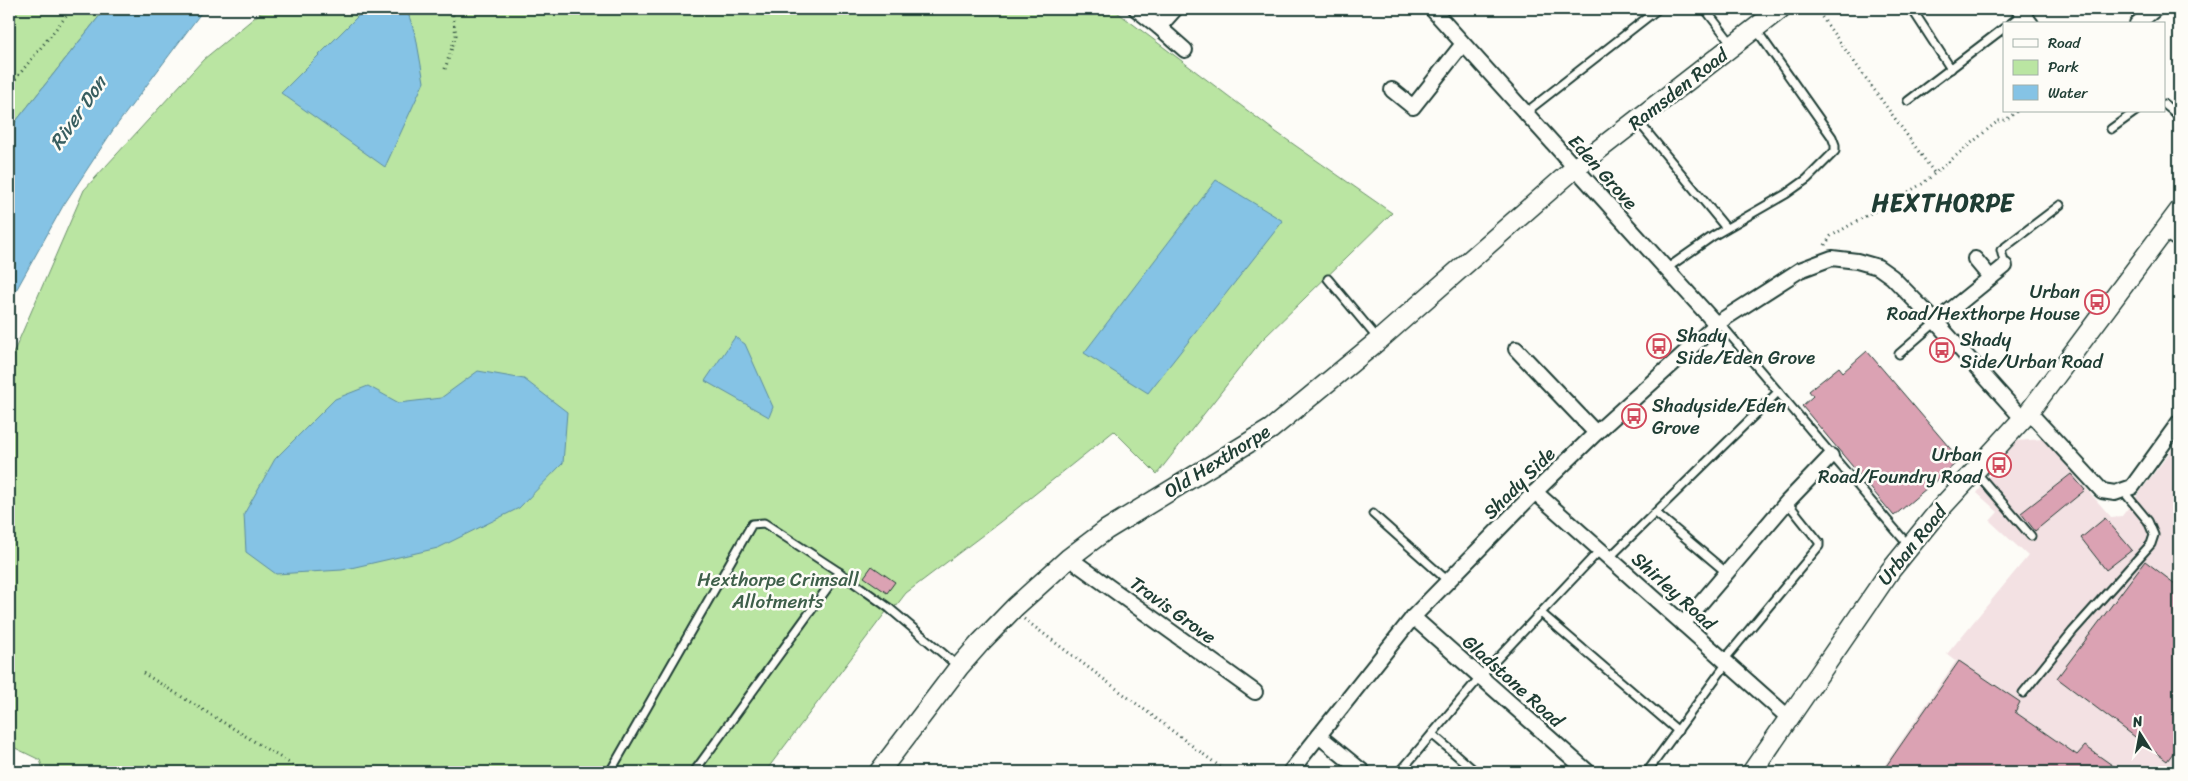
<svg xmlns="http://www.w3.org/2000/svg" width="2188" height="781" font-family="Sriracha,sans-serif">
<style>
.built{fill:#f3e1e3}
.green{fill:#bae5a2;stroke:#6c916b}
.water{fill:#85c3e5;stroke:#5c8d9e}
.building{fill:#dba2b3;stroke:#1f3d34}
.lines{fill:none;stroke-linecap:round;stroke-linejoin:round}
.lane-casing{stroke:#1f3d34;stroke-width:11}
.street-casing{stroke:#1f3d34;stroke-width:18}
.secondary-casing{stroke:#1f3d34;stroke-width:22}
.path{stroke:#1f3d34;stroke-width:3;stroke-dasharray:1 4;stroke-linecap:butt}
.lane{stroke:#fdfcf7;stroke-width:7}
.street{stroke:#fdfcf7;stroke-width:14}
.secondary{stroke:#fdfcf7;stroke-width:19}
.labels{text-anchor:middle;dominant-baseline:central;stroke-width:5;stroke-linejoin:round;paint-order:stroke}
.street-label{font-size:19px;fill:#1f3d34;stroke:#fdfcf7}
.poi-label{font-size:19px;fill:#1f3d34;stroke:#fdfcf7;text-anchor:start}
.park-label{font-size:19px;fill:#3e5f4a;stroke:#fdfcf7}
.water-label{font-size:20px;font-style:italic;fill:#385e60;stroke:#fdfcf7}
.district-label{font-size:24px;font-weight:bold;letter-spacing:1px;fill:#1f3d34;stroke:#fdfcf7}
</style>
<rect width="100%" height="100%" fill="#fdfcf7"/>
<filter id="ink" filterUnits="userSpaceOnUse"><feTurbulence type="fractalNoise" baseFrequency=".02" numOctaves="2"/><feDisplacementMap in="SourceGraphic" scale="10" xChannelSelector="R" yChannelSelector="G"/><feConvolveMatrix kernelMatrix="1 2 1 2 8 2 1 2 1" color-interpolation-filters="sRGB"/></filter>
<g filter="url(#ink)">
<path class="built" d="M2043,439L2111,517L2122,516L2179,440V772H1887L1882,769L1956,661L1947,654L2028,556L1990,521L1998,512L1977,493L2015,441Z"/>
<g class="green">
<path d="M9,9H105L9,130Z"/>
<path d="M265,9H1113L1276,132L1392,213L1261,341L1157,474L1114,431L1000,522L906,593L896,606L892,604L765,772H44L40,760L9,745V363L84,190L204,59Z"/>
</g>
<g class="water">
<path d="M105,9H204L113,130L63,206L9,303V130Z"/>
<path d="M365,9L407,10L416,37L424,82L385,167L281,93Z"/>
<path d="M1216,180L1283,221L1148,393L1084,353Z"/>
<path d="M735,337L745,344L773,407L769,417L705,381Z"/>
<path d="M478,371L524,379L567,412L563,463L519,508L438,548L342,570L276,574L246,552L244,514L275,459L335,399L368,386L399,403L441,398Z"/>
</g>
<g class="building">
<path d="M1867,351L1960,460L1894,516L1802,406L1813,396L1809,391L1839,367L1843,372Z"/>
<path d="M2071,474L2085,490L2035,531L2021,513Z"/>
<path d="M2105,518L2132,550L2106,570L2081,538Z"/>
<path d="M2145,561L2179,587V745L2167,761L2057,678Z"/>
<path d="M872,566L895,582L887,593L864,577Z"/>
<path d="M1959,661L2020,702L2015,712L2077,755L2085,746L2122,772H1882Z"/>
</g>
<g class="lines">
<defs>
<g id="lane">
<path d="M1705,9L1732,44"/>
<path d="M1912,9L1951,69"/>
<path d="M2010,24L2028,9"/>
<path d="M1908,101L2004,28"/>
<path d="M2164,104L2179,116"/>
<path d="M1525,113L1658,9"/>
<path d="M1638,121L1726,228"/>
<path d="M2111,129L2136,111"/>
<path d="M2005,266L2001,250L2060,205"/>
<path d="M1666,269L1713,236L1786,194L1807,179L1835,151V145L1832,137L1755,28"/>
<path d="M1328,279L1378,339"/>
<path d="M1719,322L1909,546"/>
<path d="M1899,354L1936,322"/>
<path d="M1976,472L2031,536"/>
<path d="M1656,513L1727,573"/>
<path d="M1373,514L1449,582"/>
<path d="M1609,558L1778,392"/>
<path d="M1541,613L1678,731"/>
<path d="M1724,660L1819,546V542L1787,502"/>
<path d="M2023,693L2073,631L2151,544L2154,535L2148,521L2124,492"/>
<path d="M1432,734L1476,772"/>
<path d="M610,772L752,524L764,523L839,572L889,608L959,667"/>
<path d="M694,772L839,572"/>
<path d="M1400,772L1480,677L1600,550"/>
<path d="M1647,772L1727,663"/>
</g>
<g id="street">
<path d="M1136,9L1159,27L1175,9"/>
<path d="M1432,9L1716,324"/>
<path d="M2019,9L2031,24"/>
<path d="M2137,24L2155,9"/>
<path d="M1159,27L1185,50"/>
<path d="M1392,90L1413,107L1462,45"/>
<path d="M2165,231L2179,240"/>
<path d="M1975,259L1990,277"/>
<path d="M1936,322L2005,266"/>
<path d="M1516,349L1596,433"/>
<path d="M2029,412L2102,491L2115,493L2132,487L2179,422"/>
<path d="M1535,492L1789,718"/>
<path d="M1069,558L1255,692"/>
<path d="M1413,617L1588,772"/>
<path d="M1683,624L1787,502L1831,456"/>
<path d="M1319,736L1363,772"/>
<path d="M1290,772L1413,617L1535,492L1596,433L1719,322L1800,270L1832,258L1857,261L1878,267L1892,277L1936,322L2022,418"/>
</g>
<g id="secondary">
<path d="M879,772L959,667L981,642L1015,607L1069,558L1106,530L1271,429L1379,340L1575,168L1780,9"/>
<path d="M1752,772L1890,571L1941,508L2029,412L2179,211"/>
</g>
</defs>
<use href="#lane" class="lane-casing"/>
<use href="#street" class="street-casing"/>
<use href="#secondary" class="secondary-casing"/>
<g class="path">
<path d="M1816,9L1935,174"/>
<path d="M445,69L456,35L452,9"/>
<path d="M9,87L72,9"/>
<path d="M1825,245L1831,236L1922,184L1998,121L2006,120L2017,111"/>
<path d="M1024,619L1227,772"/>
<path d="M143,673L304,772"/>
</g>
<use href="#lane" class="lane"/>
<use href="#street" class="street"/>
<use href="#secondary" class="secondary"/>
</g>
</g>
<defs>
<symbol id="bus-ring" viewBox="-11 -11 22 22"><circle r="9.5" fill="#fdfcf7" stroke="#d1495b" stroke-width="1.5"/><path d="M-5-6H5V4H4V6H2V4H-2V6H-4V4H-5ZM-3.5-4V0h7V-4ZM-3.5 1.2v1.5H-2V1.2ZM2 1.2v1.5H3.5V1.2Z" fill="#d1495b"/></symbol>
</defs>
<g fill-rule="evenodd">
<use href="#bus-ring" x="2083" y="288" width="28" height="28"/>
<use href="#bus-ring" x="1645" y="332" width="28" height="28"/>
<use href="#bus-ring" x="1928" y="336" width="28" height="28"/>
<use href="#bus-ring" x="1620" y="402" width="28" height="28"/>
<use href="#bus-ring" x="1985" y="451" width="28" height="28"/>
</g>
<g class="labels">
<g class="street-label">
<text transform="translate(1678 89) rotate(-38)">Ramsden Road</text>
<text transform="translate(1603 172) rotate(48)">Eden Grove</text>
<text transform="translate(1217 461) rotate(-32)">Old Hexthorpe</text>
<text transform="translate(1519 483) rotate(-45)">Shady Side</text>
<text transform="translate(1912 545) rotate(-51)">Urban Road</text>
<text transform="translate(1674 591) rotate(42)">Shirley Road</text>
<text transform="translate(1173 610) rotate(36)">Travis Grove</text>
<text transform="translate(1513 681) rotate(42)">Gladstone Road</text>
</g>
<g class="poi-label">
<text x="2080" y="291" text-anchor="end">Urban<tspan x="2080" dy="22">Road/Hexthorpe House</tspan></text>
<text x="1676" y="335">Shady<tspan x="1676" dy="22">Side/Eden Grove</tspan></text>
<text x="1960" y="339">Shady<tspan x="1960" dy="22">Side/Urban Road</tspan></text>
<text x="1652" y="405">Shadyside/Eden<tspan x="1652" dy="22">Grove</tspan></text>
<text x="1982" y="454" text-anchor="end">Urban<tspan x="1982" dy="22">Road/Foundry Road</tspan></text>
</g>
<g class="park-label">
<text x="778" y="579">Hexthorpe Crimsall<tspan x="778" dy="22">Allotments</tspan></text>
</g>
<g class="water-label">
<text transform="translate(78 113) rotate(-55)">River Don</text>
</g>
<g class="district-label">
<text x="1943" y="203">HEXTHORPE</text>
</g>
</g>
<rect width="2188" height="781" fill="none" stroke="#fdfcf7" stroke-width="30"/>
<rect x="15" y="15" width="2158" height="751" fill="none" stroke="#1f3d34" stroke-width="2" filter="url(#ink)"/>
<rect x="2003" y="22" width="162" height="90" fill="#fdfcf7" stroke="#a4b0a9"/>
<rect x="2013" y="39" width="25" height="8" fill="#fdfcf7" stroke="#a4b0a9"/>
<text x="2048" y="48" font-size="15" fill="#1f3d34">Road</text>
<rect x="2013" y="60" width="25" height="15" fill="#bae5a2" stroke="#a4b0a9"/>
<text x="2048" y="72" font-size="15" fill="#1f3d34">Park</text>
<rect x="2013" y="85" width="25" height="15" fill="#85c3e5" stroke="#a4b0a9"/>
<text x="2048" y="98" font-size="15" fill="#1f3d34">Water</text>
<g transform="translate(2140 734) rotate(349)" stroke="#fdfcf7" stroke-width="4" paint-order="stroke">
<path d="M0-4L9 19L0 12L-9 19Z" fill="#1f3d34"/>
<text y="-8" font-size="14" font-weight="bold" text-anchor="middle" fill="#1f3d34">N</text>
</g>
</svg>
